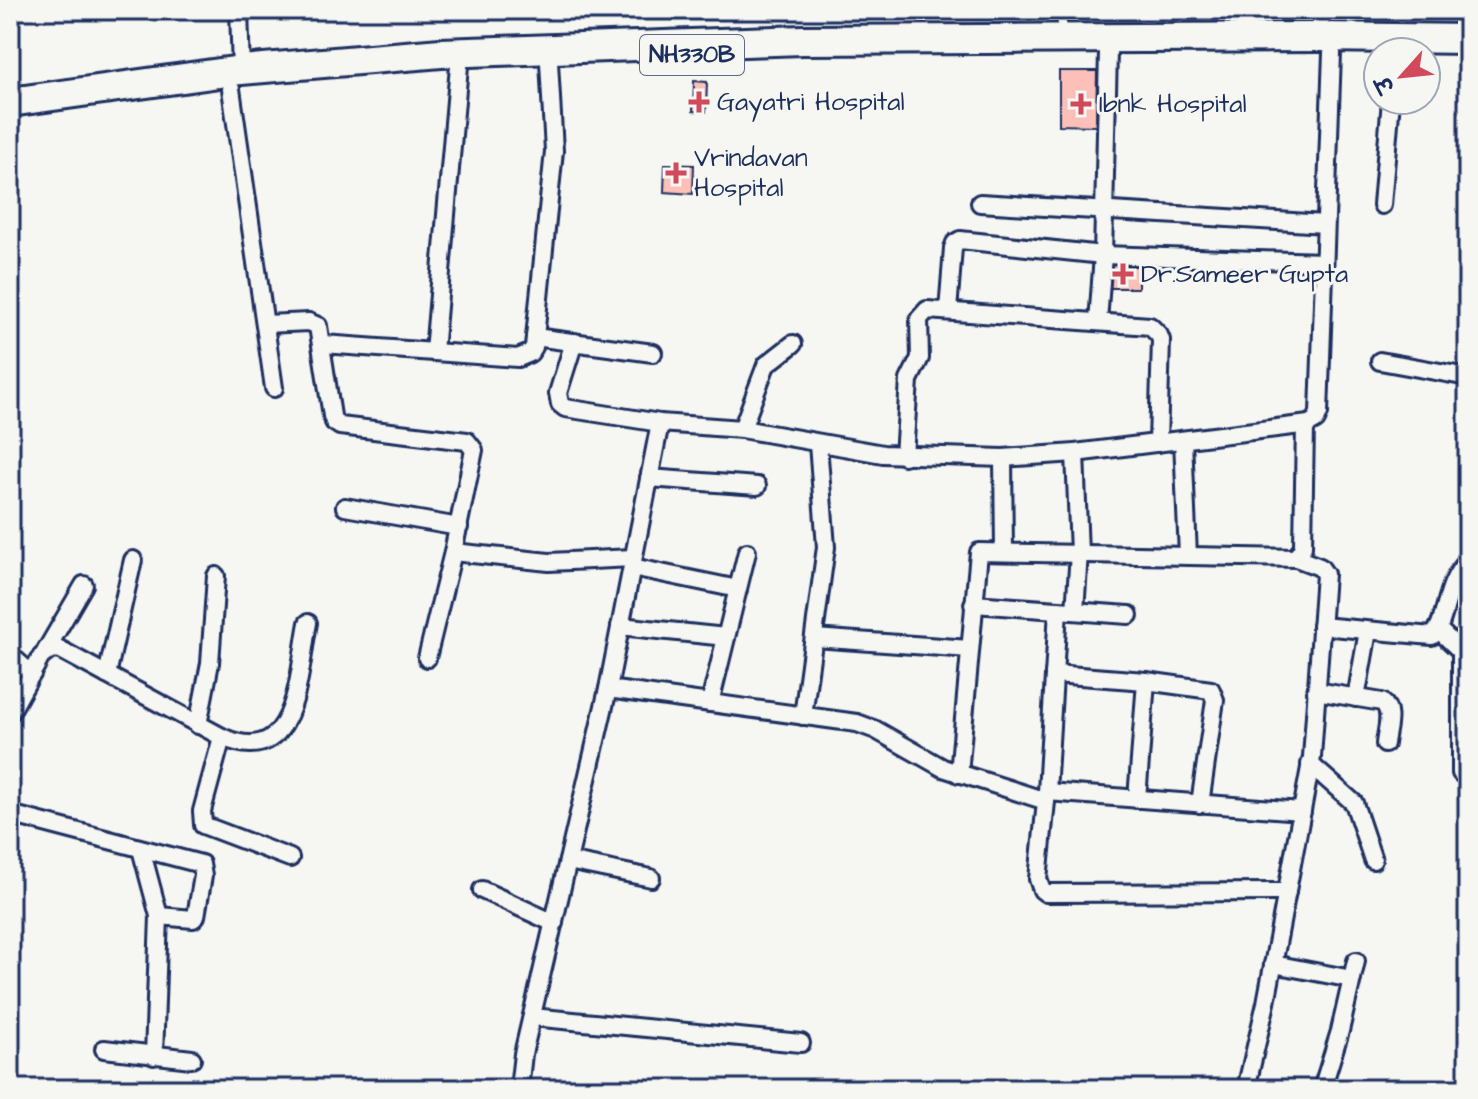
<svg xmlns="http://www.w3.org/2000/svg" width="1478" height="1099" font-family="'Architects Daughter','Playpen Sans Deva',sans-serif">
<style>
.building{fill:#fcc0b8;stroke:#1b2f5e;stroke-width:2}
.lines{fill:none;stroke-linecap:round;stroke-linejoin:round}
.lane-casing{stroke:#1b2f5e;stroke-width:14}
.street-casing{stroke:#1b2f5e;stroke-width:22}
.highway-casing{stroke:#1b2f5e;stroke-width:34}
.lane{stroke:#f6f6f2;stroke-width:8}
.street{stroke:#f6f6f2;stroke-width:16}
.highway{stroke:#f6f6f2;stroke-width:28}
.poi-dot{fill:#d1495b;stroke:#f6f6f2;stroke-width:3}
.labels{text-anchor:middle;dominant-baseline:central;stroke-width:6;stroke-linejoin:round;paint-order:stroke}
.shield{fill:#f6f6f2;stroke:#5d6b8a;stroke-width:2}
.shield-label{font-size:24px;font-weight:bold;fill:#1b2f5e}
.poi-label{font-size:26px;fill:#1b2f5e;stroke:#f6f6f2;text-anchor:start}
</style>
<rect width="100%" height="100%" fill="#f6f6f2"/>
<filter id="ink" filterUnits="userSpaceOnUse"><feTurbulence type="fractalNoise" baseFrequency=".0125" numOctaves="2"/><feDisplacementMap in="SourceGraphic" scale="16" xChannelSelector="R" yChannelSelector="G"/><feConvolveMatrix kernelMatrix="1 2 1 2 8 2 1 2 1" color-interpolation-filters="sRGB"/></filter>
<g filter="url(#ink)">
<g class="building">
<path d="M1059,71H1097L1096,126L1059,125Z"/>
<path d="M694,81L707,82L706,112L693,111Z"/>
<path d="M665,164L694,165L693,194L664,192Z"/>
<path d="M1107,261H1138V288H1106Z"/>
</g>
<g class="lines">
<defs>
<path id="lane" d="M1059,10L1064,32"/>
<g id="street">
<path d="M239,10L241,70"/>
<path d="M1320,37L1321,10"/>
<path d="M231,89L274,388"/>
<path d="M980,203L1325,224"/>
<path d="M1382,205L1391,100"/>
<path d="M948,311L953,248L955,243L960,240L1103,255L1324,262"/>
<path d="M1098,322L1103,255L1108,52"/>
<path d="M265,324L309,322L318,326L332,416L334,422L340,426L467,441L474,450L453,552L427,658"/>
<path d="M535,337L653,353"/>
<path d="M574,342L558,393L560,404L565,408L660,423L742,429L883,454L1003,458L1075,453L1309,424L1316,420L1319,413L1332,53"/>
<path d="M323,344L518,358L530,353L534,347L554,151L549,62"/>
<path d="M434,352L459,66"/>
<path d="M1380,361L1468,377"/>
<path d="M742,429L766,365L793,344"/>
<path d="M1183,440L1188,556"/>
<path d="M904,456L909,380L920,358L919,319L927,310L1150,326L1159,335L1161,340L1158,443"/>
<path d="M1003,458L1004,551"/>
<path d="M649,478L757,486"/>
<path d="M345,507L459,527"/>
<path d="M453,552L549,562L633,558"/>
<path d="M632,567L738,589"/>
<path d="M973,604L1129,615"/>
<path d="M1058,610L1047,792L1038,879L1042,890L1046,893L1287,892"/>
<path d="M1075,611L1079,553L1075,453"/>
<path d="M620,626L726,637"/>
<path d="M1321,626L1432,636C1448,623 1443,584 1468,561"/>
<path d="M1438,629L1468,658"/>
<path d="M814,638L970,649"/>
<path d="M45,652L84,585"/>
<path d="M10,655L32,674"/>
<path d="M1054,674L1146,681L1211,690L1215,700L1200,804"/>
<path d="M107,675L133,560"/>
<path d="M608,689L857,723L876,730L943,768L1046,801"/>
<path d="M1316,691L1382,702C1394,711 1386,731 1385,744"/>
<path d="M1356,698L1368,631"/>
<path d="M710,703L747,552"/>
<path d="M10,713L41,657L50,650L59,649L222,737C299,771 298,672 308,623"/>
<path d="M803,716L826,547L818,444"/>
<path d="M198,725L210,663L216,576"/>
<path d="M222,737L202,811L203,825L290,858"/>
<path d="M1310,764L1354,803L1373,860"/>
<path d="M1461,773V653"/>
<path d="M959,774L979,552L1296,558L1303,547L1305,425"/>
<path d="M1047,792L1302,811"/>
<path d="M1137,799L1146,681"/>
<path d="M10,814L201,864L203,876L196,916L193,919L159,916"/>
<path d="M141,849L159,916L154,1056"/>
<path d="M568,861L651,878"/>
<path d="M482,890L554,923"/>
<path d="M1273,964L1352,979"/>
<path d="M532,1017L801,1043"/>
<path d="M104,1049L192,1059"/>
<path d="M519,1089L523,1054L608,689L660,423"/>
<path d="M1246,1089L1266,1003L1312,757L1325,574L1320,567L1296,558"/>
<path d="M1322,1089L1340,1031L1356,961"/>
</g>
<path id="highway" d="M10,102L241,70L441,53L803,40L1320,37L1468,39"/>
</defs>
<use href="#lane" class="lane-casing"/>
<use href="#street" class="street-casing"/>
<use href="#highway" class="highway-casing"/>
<use href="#lane" class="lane"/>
<use href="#street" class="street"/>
<use href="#highway" class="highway"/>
</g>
</g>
<g class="poi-dot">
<path d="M695 90h8v8h8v8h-8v8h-8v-8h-8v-8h8z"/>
<path d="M1077 92h8v8h8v8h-8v8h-8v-8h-8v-8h8z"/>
<path d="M672 161h8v8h8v8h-8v8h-8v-8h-8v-8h8z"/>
<path d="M1119 262h8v8h8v8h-8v8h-8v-8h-8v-8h8z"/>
</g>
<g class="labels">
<rect class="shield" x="640" y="35" width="104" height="40" rx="6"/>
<g class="shield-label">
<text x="692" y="55">NH330B</text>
</g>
<g class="poi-label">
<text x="717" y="102">Gayatri Hospital</text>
<text x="1099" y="104">Ibnk Hospital</text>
<text x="694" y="158">Vrindavan<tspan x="694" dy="30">Hospital</tspan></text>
<text x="1141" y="274">Dr.Sameer Gupta</text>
</g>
</g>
<rect width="1478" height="1099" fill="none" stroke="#f6f6f2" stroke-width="40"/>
<rect x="20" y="20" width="1438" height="1059" fill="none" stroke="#1b2f5e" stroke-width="3" filter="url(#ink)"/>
<g transform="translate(1402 76) rotate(243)"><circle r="38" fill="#f6f6f2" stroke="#9ea6b7" stroke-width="2"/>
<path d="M0-6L14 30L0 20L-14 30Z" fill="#d1495b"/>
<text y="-12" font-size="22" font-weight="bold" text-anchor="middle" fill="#1b2f5e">उ</text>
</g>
</svg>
